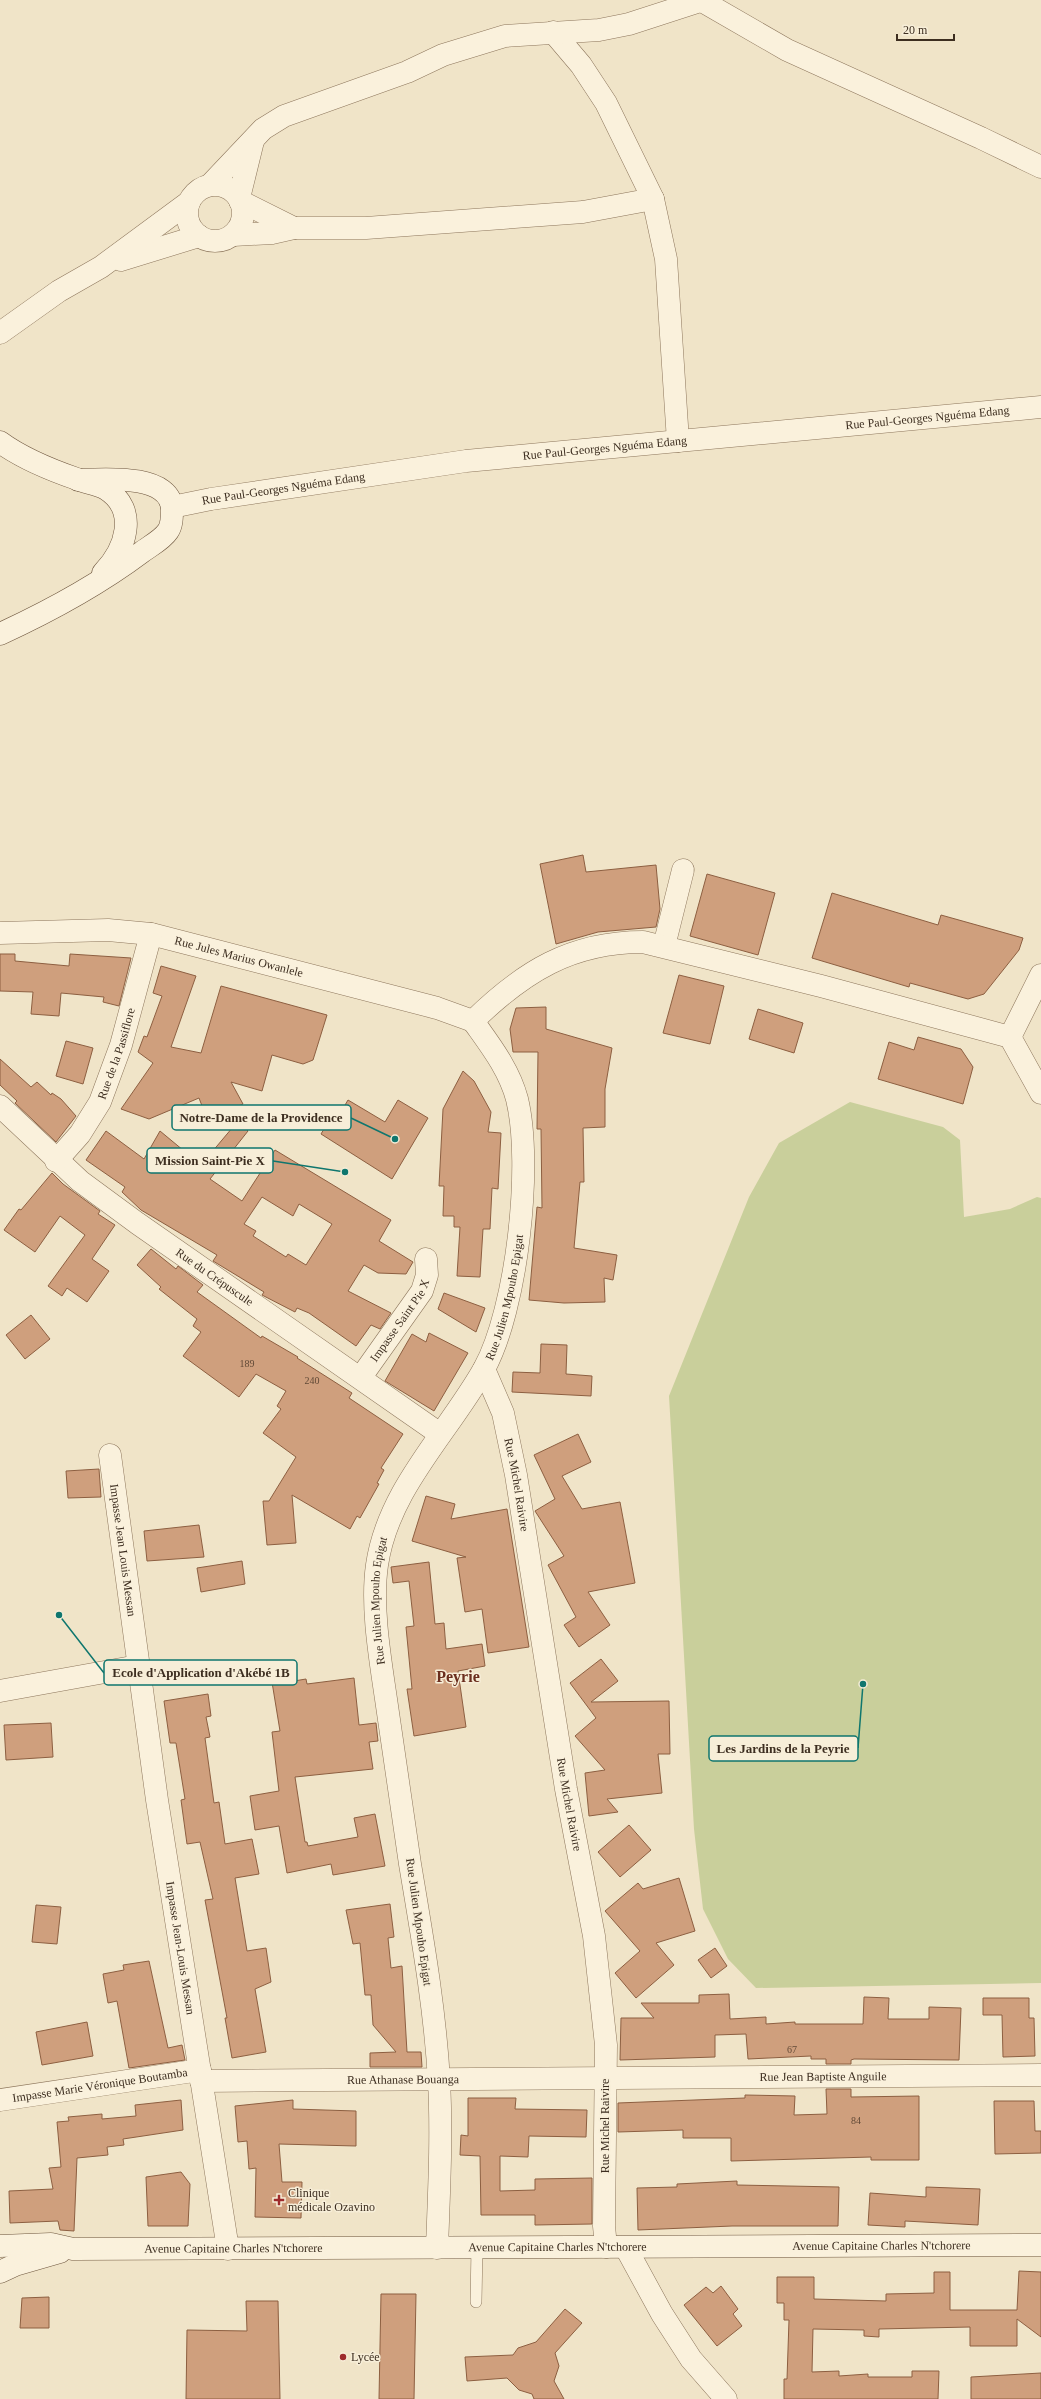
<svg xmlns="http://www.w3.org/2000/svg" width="1041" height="2399" font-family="'Times New Roman',serif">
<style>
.green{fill:#c9cf9b}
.building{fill:#cf9f7d;stroke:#8d5f41;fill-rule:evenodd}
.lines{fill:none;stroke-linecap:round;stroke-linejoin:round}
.lane-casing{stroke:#8d765c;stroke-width:12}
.street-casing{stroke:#8d765c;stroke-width:23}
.secondary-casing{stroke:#6f573f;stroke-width:23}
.lane{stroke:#faf1dc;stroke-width:11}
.street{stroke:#faf1dc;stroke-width:22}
.secondary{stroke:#faf1dc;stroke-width:22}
.poi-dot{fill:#9e2a2b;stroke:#f7eed8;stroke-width:1.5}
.labels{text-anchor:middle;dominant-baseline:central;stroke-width:3;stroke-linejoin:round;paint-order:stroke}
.number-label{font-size:10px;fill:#624a37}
.street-label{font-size:12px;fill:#3d2e20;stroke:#f7eed8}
.poi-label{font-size:12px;fill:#3d2e20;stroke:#f7eed8;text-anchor:start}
.district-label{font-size:16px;font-weight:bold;fill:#6b2e1e;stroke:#f7eed8}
.leader{fill:none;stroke:#0f766e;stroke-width:1.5}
.callout-dot{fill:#0f766e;stroke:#f7eed8;stroke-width:1.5}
.callout{fill:#f7eed8;stroke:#0f766e;stroke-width:1.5}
.callout-label{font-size:13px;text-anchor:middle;font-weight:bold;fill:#3d2e20}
</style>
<rect width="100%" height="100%" fill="#f0e4c8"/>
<path class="green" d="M850,1102L943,1127L960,1140L964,1217L1010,1209L1037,1197L1041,1198V1983L756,1988L728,1959L703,1909L694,1829L669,1396L749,1197L779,1143Z"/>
<g class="building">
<path d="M583,855L586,872L656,865L660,909L656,927L598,932L556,944L540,864Z"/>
<path d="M707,874L775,893L758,955L690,936Z"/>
<path d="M832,893L938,925L941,915L1023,938L1019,950L984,994L968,999L910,983L909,987L812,958Z"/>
<path d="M0,954H15V961L69,966L70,954L131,958L119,1006L103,1002L104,997L61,993L59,1016L31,1014L33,992L0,991Z"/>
<path d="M161,966L196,976L171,1047L201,1053L221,986L327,1015L313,1060L303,1064L272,1055L262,1091L231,1082L243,1104L207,1119L199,1098L149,1119L121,1109L153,1063L138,1052L144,1036L147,1037L162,996L153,993Z"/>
<path d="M679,975L724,986L710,1044L663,1033Z"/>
<path d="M546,1007V1029L612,1048L605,1089V1127L583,1128L584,1182H580L574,1248L617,1255L613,1280L604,1278L605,1302L564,1303L529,1300L537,1207L542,1208L541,1129H537L538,1052H513L510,1029L516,1008Z"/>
<path d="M758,1009L803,1023L794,1053L749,1039Z"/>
<path d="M918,1037L961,1049L973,1067L963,1104L878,1079L889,1042L914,1050Z"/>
<path d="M66,1041L93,1048L83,1084L56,1076Z"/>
<path d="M0,1059L31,1087L37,1082L51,1095L52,1093L61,1099L76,1116L56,1142L15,1103L17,1101L0,1085Z"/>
<path d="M463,1071L474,1081L491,1112L488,1132L501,1133L498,1189L492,1188L490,1229H483L480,1277L457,1276L460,1227H454V1216H443L444,1186H439L443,1109Z"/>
<path d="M348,1100L385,1122L398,1100L428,1118L392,1179L321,1134L333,1114L338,1117Z"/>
<path d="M238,1121L248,1131L210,1179L242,1201L275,1150L391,1220L379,1241L413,1262L406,1274L378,1273L364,1265L348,1291L391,1313L380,1329L371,1325L356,1346L309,1313L297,1308L295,1312L262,1295L264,1292L213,1261L217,1255L141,1210L122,1192L125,1187L86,1160L106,1131L144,1159L160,1131L201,1165ZM262,1197L293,1216L299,1204L332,1224L306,1265L288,1254L286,1257L253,1236L256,1231L244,1224Z"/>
<path d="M52,1173L63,1184L100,1211L98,1214L115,1225L92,1259L109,1271L87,1302L67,1288L62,1296L48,1286L85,1235L60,1216L35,1252L4,1230L19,1209L21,1210Z"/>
<path d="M151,1249L176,1269L178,1266L203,1285L197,1292L261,1338L262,1336L298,1357L297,1358L352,1393L349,1398L403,1434L381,1468L384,1470L377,1483L379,1484L360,1518L357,1516L350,1529L292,1495L296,1543L267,1545L263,1501H269L296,1457L263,1433L281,1409L277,1406L286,1391L256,1374L239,1397L183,1356L201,1332L193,1326L197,1319L159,1289L161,1287L137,1265Z"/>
<path d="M444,1293L485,1308L476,1332L438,1309Z"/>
<path d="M31,1315L50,1339L25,1359L6,1335Z"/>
<path d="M429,1333L468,1353L434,1411L385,1381L412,1334L426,1342Z"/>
<path d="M541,1344L567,1345L566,1374L592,1376L591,1396L512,1392L513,1372L540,1373Z"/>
<path d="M578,1434L591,1462L562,1476L582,1509L620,1502L635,1583L588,1592L610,1625L579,1647L564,1625L576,1617L548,1565L564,1556L535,1511L555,1499L534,1455Z"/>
<path d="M99,1469L101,1497L68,1498L66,1471Z"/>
<path d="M426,1496L455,1504L451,1519L507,1509L529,1647L488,1653L482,1609L465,1612L457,1558L466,1557L412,1541Z"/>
<path d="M199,1525L204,1557L147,1561L144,1531Z"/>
<path d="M242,1561L245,1584L201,1592L197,1568Z"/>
<path d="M429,1562L435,1624L444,1623L446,1649L482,1644L485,1666L458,1671L466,1727L414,1736L407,1689H412L406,1627L414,1626L409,1581L393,1583L391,1567Z"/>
<path d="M601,1659L618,1681L591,1702L669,1701L670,1754H658L662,1793L607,1799L618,1812L589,1816L585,1773L605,1770L575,1736L596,1718L570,1683Z"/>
<path d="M287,1674L288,1682L306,1679L307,1684L354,1678L359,1725L376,1723L378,1741L369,1742L373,1769L295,1777L305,1842H307L308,1846L358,1837L354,1818L375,1814L385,1866L333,1875L331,1864L287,1873L279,1826L255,1830L250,1796L279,1791L272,1732L280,1731L271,1676Z"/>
<path d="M208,1694L211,1716L206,1717L210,1737L205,1738L214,1803L219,1802L225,1844L252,1839L259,1874L235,1878L247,1951L266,1948L271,1982L255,1989L266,2052L232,2058L225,2018H227L205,1900L213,1899L200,1842L187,1844L181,1800L185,1799L176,1743H170L164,1701Z"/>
<path d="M51,1723L53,1757L6,1760L4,1725Z"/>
<path d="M629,1825L651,1850L620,1877L598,1852Z"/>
<path d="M679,1878L695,1931L656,1943L674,1965L636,1998L615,1973L640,1951L605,1911L638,1883L643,1889Z"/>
<path d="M390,1904L394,1937L388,1938L391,1968L402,1966L407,2052H421L422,2067H370V2053L396,2052L373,2025L371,1995H365L360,1943L353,1944L346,1910Z"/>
<path d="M36,1905L61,1907L57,1944L32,1942Z"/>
<path d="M715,1948L727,1966L711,1978L698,1960Z"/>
<path d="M149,1961L168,2048L182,2045L185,2060L129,2068L117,2001L108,2003L103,1974L124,1970L123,1965Z"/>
<path d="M729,1994L730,2019L766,2017V2024L795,2022V2024H863L864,1997L889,1998L888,2019H929V2007L961,2008L959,2060L854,2059L851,2060V2064H826V2059H811V2056L748,2059L746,2034L715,2035V2057L620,2060L621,2018H654L641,2003H699V1995Z"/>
<path d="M983,1998H1029V2018H1034L1035,2056L1003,2057L1002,2015H983Z"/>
<path d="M87,2022L93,2056L42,2065L36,2032Z"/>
<path d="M826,2089H851V2097L919,2096V2160H871V2157L731,2161V2138H683V2130L618,2132V2103L745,2098V2095L795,2096L794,2115L827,2114Z"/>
<path d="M468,2098H516L515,2109L587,2110L586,2137L529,2136L528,2157L500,2156V2191L535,2190V2179L592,2178V2224L535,2225V2215H481L480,2156L460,2155L461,2135L468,2136Z"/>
<path d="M181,2100L183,2130L123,2139L124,2145L107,2147L108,2155L77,2158L74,2231L60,2230L58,2221L10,2223L9,2191L53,2189L49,2168L61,2167L57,2122L69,2121L68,2117L102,2114V2119L136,2116L135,2105Z"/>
<path d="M293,2100V2109L356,2111V2146L279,2144L282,2182H302L301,2218L255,2217L256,2168L249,2169L247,2141L238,2142L235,2106Z"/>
<path d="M994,2101H1034L1035,2131H1041V2153L995,2154Z"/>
<path d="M181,2172L190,2184L188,2226H148L146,2177Z"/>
<path d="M737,2181V2185L839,2187L838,2226H732L638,2230L637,2188L677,2187V2184Z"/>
<path d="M926,2187L980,2189L978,2225L905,2221V2227L868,2225L870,2193L926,2197Z"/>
<path d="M1019,2271L1041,2272V2337L1017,2319V2346H970V2327L879,2329V2337L864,2336V2330L813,2329L812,2372L839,2371V2376L868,2374V2377H912V2371H939L938,2399H784V2379H787L789,2320H784V2303H777V2277H814V2299L886,2301V2294L934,2293V2272H950V2310H1017Z"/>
<path d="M721,2286L738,2309L733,2314L742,2326L717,2346L684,2305L706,2287L713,2293Z"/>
<path d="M381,2294H416L414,2399H379Z"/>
<path d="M49,2297V2328H20L22,2298Z"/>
<path d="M246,2301H278L280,2399H186L187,2330L247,2331Z"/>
<path d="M565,2309L582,2323L555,2353L559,2366L554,2381L564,2399H534L532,2394L519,2390L507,2378L467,2381L465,2357L513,2355L518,2348L536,2342Z"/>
<path d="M1041,2373V2399H971V2377Z"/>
</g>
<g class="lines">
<defs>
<path id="lane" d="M476,2302L477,2248"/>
<g id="street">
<path d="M702,1L787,50L981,138L1041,167"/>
<path d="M553,32L581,65L606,103L653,199L666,259L678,441"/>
<circle cx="215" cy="213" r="28"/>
<path d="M210,185L263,129L284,116L407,72L443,55L505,36L599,30L629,24L703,0"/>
<path d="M239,198L253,141"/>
<path d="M240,201L294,228"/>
<path d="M233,235L272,233L294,228H366L583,212L653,199"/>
<path d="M121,260L199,236"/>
<path d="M0,333L59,291L101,267L189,202"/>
<path id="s1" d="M172,507L211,499L466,461L1041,407"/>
<path id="s2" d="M0,933L108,930L151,934L437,1008L473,1021"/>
<path d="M664,946L683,870"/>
<path d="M473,1021C523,972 571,942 643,942L821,986L1010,1037L1041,1093"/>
<path d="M1010,1037L1041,975"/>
<path id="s3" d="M0,1106L80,1181L137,1223L440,1434"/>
<path id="s4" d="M56,1161L80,1134L100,1102L121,1045L151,934"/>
<path id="s5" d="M484,1369L503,1413L516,1475L566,1789L594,1936L606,2045L604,2226L606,2247"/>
<path id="s6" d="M361,1377L422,1291L427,1275L426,1259"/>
<path id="s7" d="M110,1455L157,1800L228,2249"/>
<path d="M0,1691L138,1666"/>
<path id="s8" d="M201,2081L1041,2075"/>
<path id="s9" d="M0,2100L200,2070"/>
<path id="s10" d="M437,2248C439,2192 442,2136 439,2081C435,2008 422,1936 410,1864C402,1809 394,1754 386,1699C380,1658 371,1606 377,1565C388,1489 448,1433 484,1369C517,1309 533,1165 517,1099C509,1069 490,1045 473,1021"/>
<path d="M626,2248L662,2314L691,2359L726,2399"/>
</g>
<g id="secondary">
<path d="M0,442C23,459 51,470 77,479C86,483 98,484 106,489C139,510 126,549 103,573"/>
<path d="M0,634C50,611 98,585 142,552C150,546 162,540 168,531C172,525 172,517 172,510C172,473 103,479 78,480"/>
<path id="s11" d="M0,2246L51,2244L73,2249L1041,2245"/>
<path d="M0,2272L15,2265L60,2252"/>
</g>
</defs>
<use href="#lane" class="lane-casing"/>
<use href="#street" class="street-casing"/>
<use href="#secondary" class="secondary-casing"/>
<use href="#lane" class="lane"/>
<use href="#street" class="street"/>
<use href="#secondary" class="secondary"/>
</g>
<g class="poi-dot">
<path d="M277 2194h4v4h4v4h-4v4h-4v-4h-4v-4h4z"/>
<circle cx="343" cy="2357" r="4"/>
</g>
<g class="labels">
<g class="number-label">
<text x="247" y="1363">189</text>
<text x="312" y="1380">240</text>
<text x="792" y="2049">67</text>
<text x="856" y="2120">84</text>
</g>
<g class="street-label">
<text stroke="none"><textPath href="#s1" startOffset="761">Rue Paul-Georges Nguéma Edang</textPath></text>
<text stroke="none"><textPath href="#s1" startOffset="437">Rue Paul-Georges Nguéma Edang</textPath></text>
<text stroke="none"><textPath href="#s1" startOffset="113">Rue Paul-Georges Nguéma Edang</textPath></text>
<text stroke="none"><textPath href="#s2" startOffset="242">Rue Jules Marius Owanlele</textPath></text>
<text stroke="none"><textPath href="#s4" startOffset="125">Rue de la Passiflore</textPath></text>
<text stroke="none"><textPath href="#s3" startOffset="275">Rue du Crépuscule</textPath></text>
<text stroke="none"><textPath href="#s10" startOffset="988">Rue Julien Mpouho Epigat</textPath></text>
<text stroke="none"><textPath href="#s6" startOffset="69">Impasse Saint Pie X</textPath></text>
<text stroke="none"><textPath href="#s5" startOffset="121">Rue Michel Raivire</textPath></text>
<text stroke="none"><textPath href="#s7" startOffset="96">Impasse Jean Louis Messan</textPath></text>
<text stroke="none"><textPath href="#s10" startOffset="652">Rue Julien Mpouho Epigat</textPath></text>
<text stroke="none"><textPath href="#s5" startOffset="445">Rue Michel Raivire</textPath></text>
<text transform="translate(419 1922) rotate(82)">Rue Julien Mpouho Epigat</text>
<text stroke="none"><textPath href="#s7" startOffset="498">Impasse Jean-Louis Messan</textPath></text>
<text stroke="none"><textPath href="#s8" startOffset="622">Rue Jean Baptiste Anguile</textPath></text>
<text stroke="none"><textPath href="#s8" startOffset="202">Rue Athanase Bouanga</textPath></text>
<text stroke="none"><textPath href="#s9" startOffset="101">Impasse Marie Véronique Boutamba</textPath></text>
<text transform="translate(605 2126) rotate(-90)">Rue Michel Raivire</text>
<text stroke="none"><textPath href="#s11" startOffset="882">Avenue Capitaine Charles N'tchorere</textPath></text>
<text stroke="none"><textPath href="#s11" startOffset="558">Avenue Capitaine Charles N'tchorere</textPath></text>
<text stroke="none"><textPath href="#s11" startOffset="234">Avenue Capitaine Charles N'tchorere</textPath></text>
</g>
<g class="poi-label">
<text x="288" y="2193">Clinique<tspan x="288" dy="14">médicale Ozavino</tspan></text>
<text x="351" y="2357">Lycée</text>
</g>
<g class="district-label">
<text x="458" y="1676">Peyrie</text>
</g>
</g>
<path class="leader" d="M395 1139L351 1118M345 1172L273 1161M59 1615L104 1673M863 1684L858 1748"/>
<g class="callout-dot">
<circle cx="395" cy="1139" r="4"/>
<circle cx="345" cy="1172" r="4"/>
<circle cx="59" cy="1615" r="4"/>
<circle cx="863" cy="1684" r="4"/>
</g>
<g class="callout">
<rect x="172" y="1105" width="179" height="25" rx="4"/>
<rect x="147" y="1148" width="126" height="25" rx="4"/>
<rect x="104" y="1660" width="193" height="25" rx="4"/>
<rect x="709" y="1736" width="149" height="25" rx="4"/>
</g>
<g class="callout-label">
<text x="261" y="1122">Notre-Dame de la Providence</text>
<text x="210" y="1165">Mission Saint-Pie X</text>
<text x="201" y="1677">Ecole d'Application d'Akébé 1B</text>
<text x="783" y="1753">Les Jardins de la Peyrie</text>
</g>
<path d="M897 34v6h57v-6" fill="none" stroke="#3d2e20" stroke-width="2"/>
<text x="903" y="34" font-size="12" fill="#3d2e20" stroke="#f7eed8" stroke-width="3" paint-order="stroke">20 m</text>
</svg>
